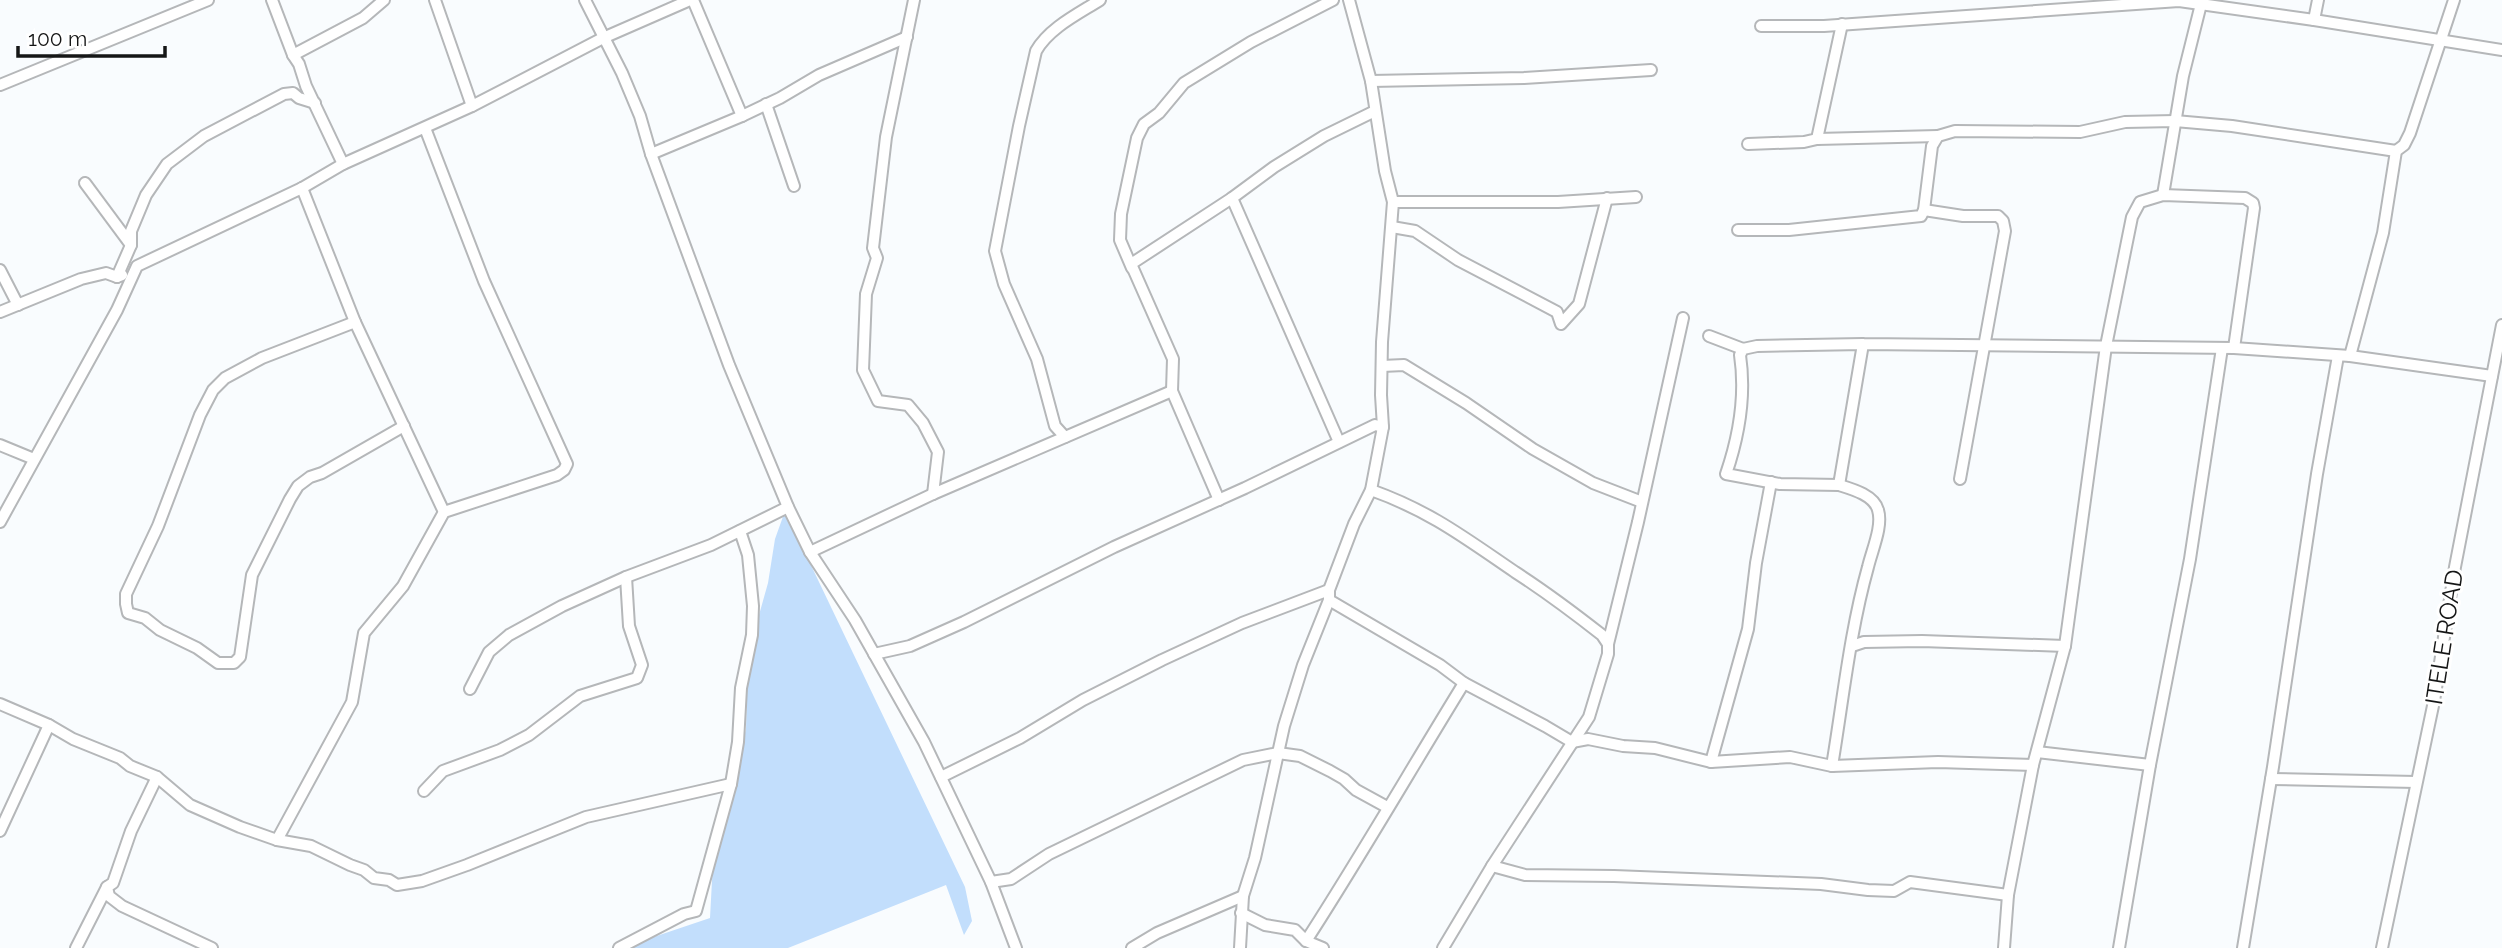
<svg xmlns="http://www.w3.org/2000/svg" width="2502" height="948" font-family="Raleway,sans-serif">
<style>
.green{fill:#c2defc}
.lines{fill:none;stroke-linecap:round;stroke-linejoin:round}
.minor-casing{stroke:#b5b7b9;stroke-width:14}
.minor{stroke:#fff;stroke-width:10}
.labels{text-anchor:middle;dominant-baseline:central;stroke-width:6;stroke-linejoin:round;paint-order:stroke}
.street-label{font-size:24px;fill:#151616;stroke:#fff}
</style>
<rect width="100%" height="100%" fill="#f9fcfe"/>
<path class="green" d="M785,511L965,887L972,921L964,935L946,885L788,948H621L710,918L713,862L746,729L748,654L768,583L775,539Z"/>
<g class="lines">
<defs>
<g id="minor">
<path d="M272,0L293,55L299,64L306,86L343,164"/>
<path d="M435,0L472,106"/>
<path d="M585,0L622,73L640,116L651,154L729,365L788,507L810,552L855,620L924,742L991,882L1016,948"/>
<path d="M693,0L742,116"/>
<path d="M914,0L886,137L873,248L877,258L866,294L863,370L878,401L908,405L923,423L938,452L933,494"/>
<path d="M2314,20L2318,0"/>
<path d="M1761,26H1824L2179,1L2314,20L2502,50"/>
<path d="M293,55L363,18L384,0"/>
<path d="M1371,81L1524,78L1651,70"/>
<path d="M0,85L208,0"/>
<path d="M766,104L794,186"/>
<path d="M1817,139L1938,136"/>
<path d="M1748,144L1804,142L1817,139L1842,24"/>
<path d="M651,154L742,116L780,98L819,75L907,37"/>
<path d="M85,183L131,245"/>
<path d="M302,188L355,322L444,512"/>
<path d="M2163,195L2183,76L2202,0"/>
<path d="M1232,198L1339,442"/>
<path d="M1393,202H1558L1636,197"/>
<path d="M1924,210L1963,216H1998L2003,221L2005,231L1960,479"/>
<path d="M1392,227L1415,231L1458,260L1557,312L1561,324L1579,304L1607,198"/>
<path d="M1738,230H1789L1921,216L1924,210L1932,146L1938,136L1955,131L2080,132L2125,122L2175,121L2232,126L2396,151"/>
<path d="M1132,268L1120,240L1121,214L1137,138L1144,124L1159,113L1184,83L1251,42L1333,0"/>
<path d="M0,270L18,305"/>
<path d="M117,277L131,245V231L146,195L167,164L204,136L284,94L293,93L299,98L315,103"/>
<path d="M0,312L81,279L106,273L117,277L122,275"/>
<path d="M355,322L262,358L225,378L213,390L200,415L158,526L126,594V604L128,613L145,618L160,630L197,648L218,663H234L240,657L252,575L290,499L298,486L310,477L322,473L404,426"/>
<path d="M1709,336L1743,349"/>
<path d="M1863,344L1839,485L1780,484L1726,474C1739,436 1746,395 1740,355L1743,349L1757,346L1863,344L2234,348L2350,356L2492,376"/>
<path d="M2350,356L2383,233L2396,151L2404,145L2410,133L2454,0"/>
<path d="M1382,366L1404,365L1466,403L1533,449L1593,483L1642,502"/>
<path d="M1065,437L1055,426L1037,359L1004,284L995,251L1019,126L1036,51C1049,28 1078,14 1100,0"/>
<path d="M0,445L34,459"/>
<path d="M1371,490C1430,511 1465,538 1515,572C1546,592 1574,613 1602,635L1608,644V654L1589,717L1492,866L1443,948"/>
<path d="M1219,500L1172,391L1173,359L1131,264L1232,198L1274,167L1324,136L1375,111"/>
<path d="M0,522L117,310L137,266L302,188L343,164L472,106L603,38L690,0"/>
<path d="M810,552L933,494L1172,391"/>
<path d="M1329,600L1440,665L1464,683L1545,726L1572,742L1588,739L1623,746L1655,748L1711,762L1790,757L1832,766L1938,762L2033,765"/>
<path d="M1608,644L1638,522L1683,318"/>
<path d="M1852,646L1864,642L1922,641L2065,646"/>
<path d="M874,654L910,646L964,622L1114,547L1245,488L1375,425L1383,427"/>
<path d="M470,689L489,652L509,635L562,606L626,577L711,545L788,507"/>
<path d="M0,704L49,725L73,739L120,758L130,766L157,777L190,805L240,827L277,840L311,846L350,865L364,870L374,878L389,880L397,885L422,881L467,865L586,817L731,784"/>
<path d="M2037,752L2150,765"/>
<path d="M1711,762L1748,629L1756,563L1771,482"/>
<path d="M1832,766C1843,700 1850,631 1868,567C1872,550 1883,526 1878,510C1874,495 1852,489 1839,485"/>
<path d="M157,777L131,831L113,883L107,887L109,896L122,906L212,948"/>
<path d="M941,777L1020,738L1083,700L1162,660L1242,623L1329,590"/>
<path d="M2271,779L2416,782"/>
<path d="M424,791L443,771L500,750L529,735L580,696L637,678L642,665L629,626L626,577"/>
<path d="M0,831L49,725"/>
<path d="M277,840L352,702L364,633L403,586L444,512L557,475L564,470L567,464L484,281L425,128"/>
<path d="M1492,866L1525,875L1614,876L1821,884L1868,890L1894,891L1910,882L2008,895"/>
<path d="M991,882L1011,879L1049,854L1243,760L1278,753L1300,756L1330,771L1344,779L1356,790L1387,807"/>
<path d="M1241,913L1265,925L1295,930L1306,941L1323,948"/>
<path d="M1306,941C1361,856 1411,769 1464,683"/>
<path d="M76,948L107,887"/>
<path d="M619,948L684,914L696,911L731,784L738,742L741,688L752,635L753,606L748,555L740,531"/>
<path d="M1132,948L1157,933L1243,896"/>
<path d="M1240,948L1243,896L1255,858L1284,726L1303,665L1329,600V590L1354,524L1371,490L1383,427L1381,395L1382,342L1393,202L1385,171L1371,81L1349,0"/>
<path d="M2004,948L2008,895L2033,765L2065,646L2106,346L2132,217L2140,202L2163,195L2245,198L2253,203L2254,208L2234,348"/>
<path d="M2119,948L2150,765L2190,559L2222,348"/>
<path d="M2243,948L2273,767L2317,474L2338,356"/>
<path d="M2382,948L2434,701L2455,567L2502,325"/>
</g>
</defs>
<use href="#minor" class="minor-casing"/>
<use href="#minor" class="minor"/>
</g>
<g class="labels">
<g class="street-label">
<text transform="translate(2444 637) rotate(-81)">ITELE ROAD</text>
</g>
</g>
<path d="M18 46v10h147v-10" fill="none" stroke="#151616" stroke-width="3.5"/>
<text x="28" y="46" font-size="21" fill="#151616" stroke="#ffffff" stroke-width="5" paint-order="stroke">100 m</text>
</svg>
